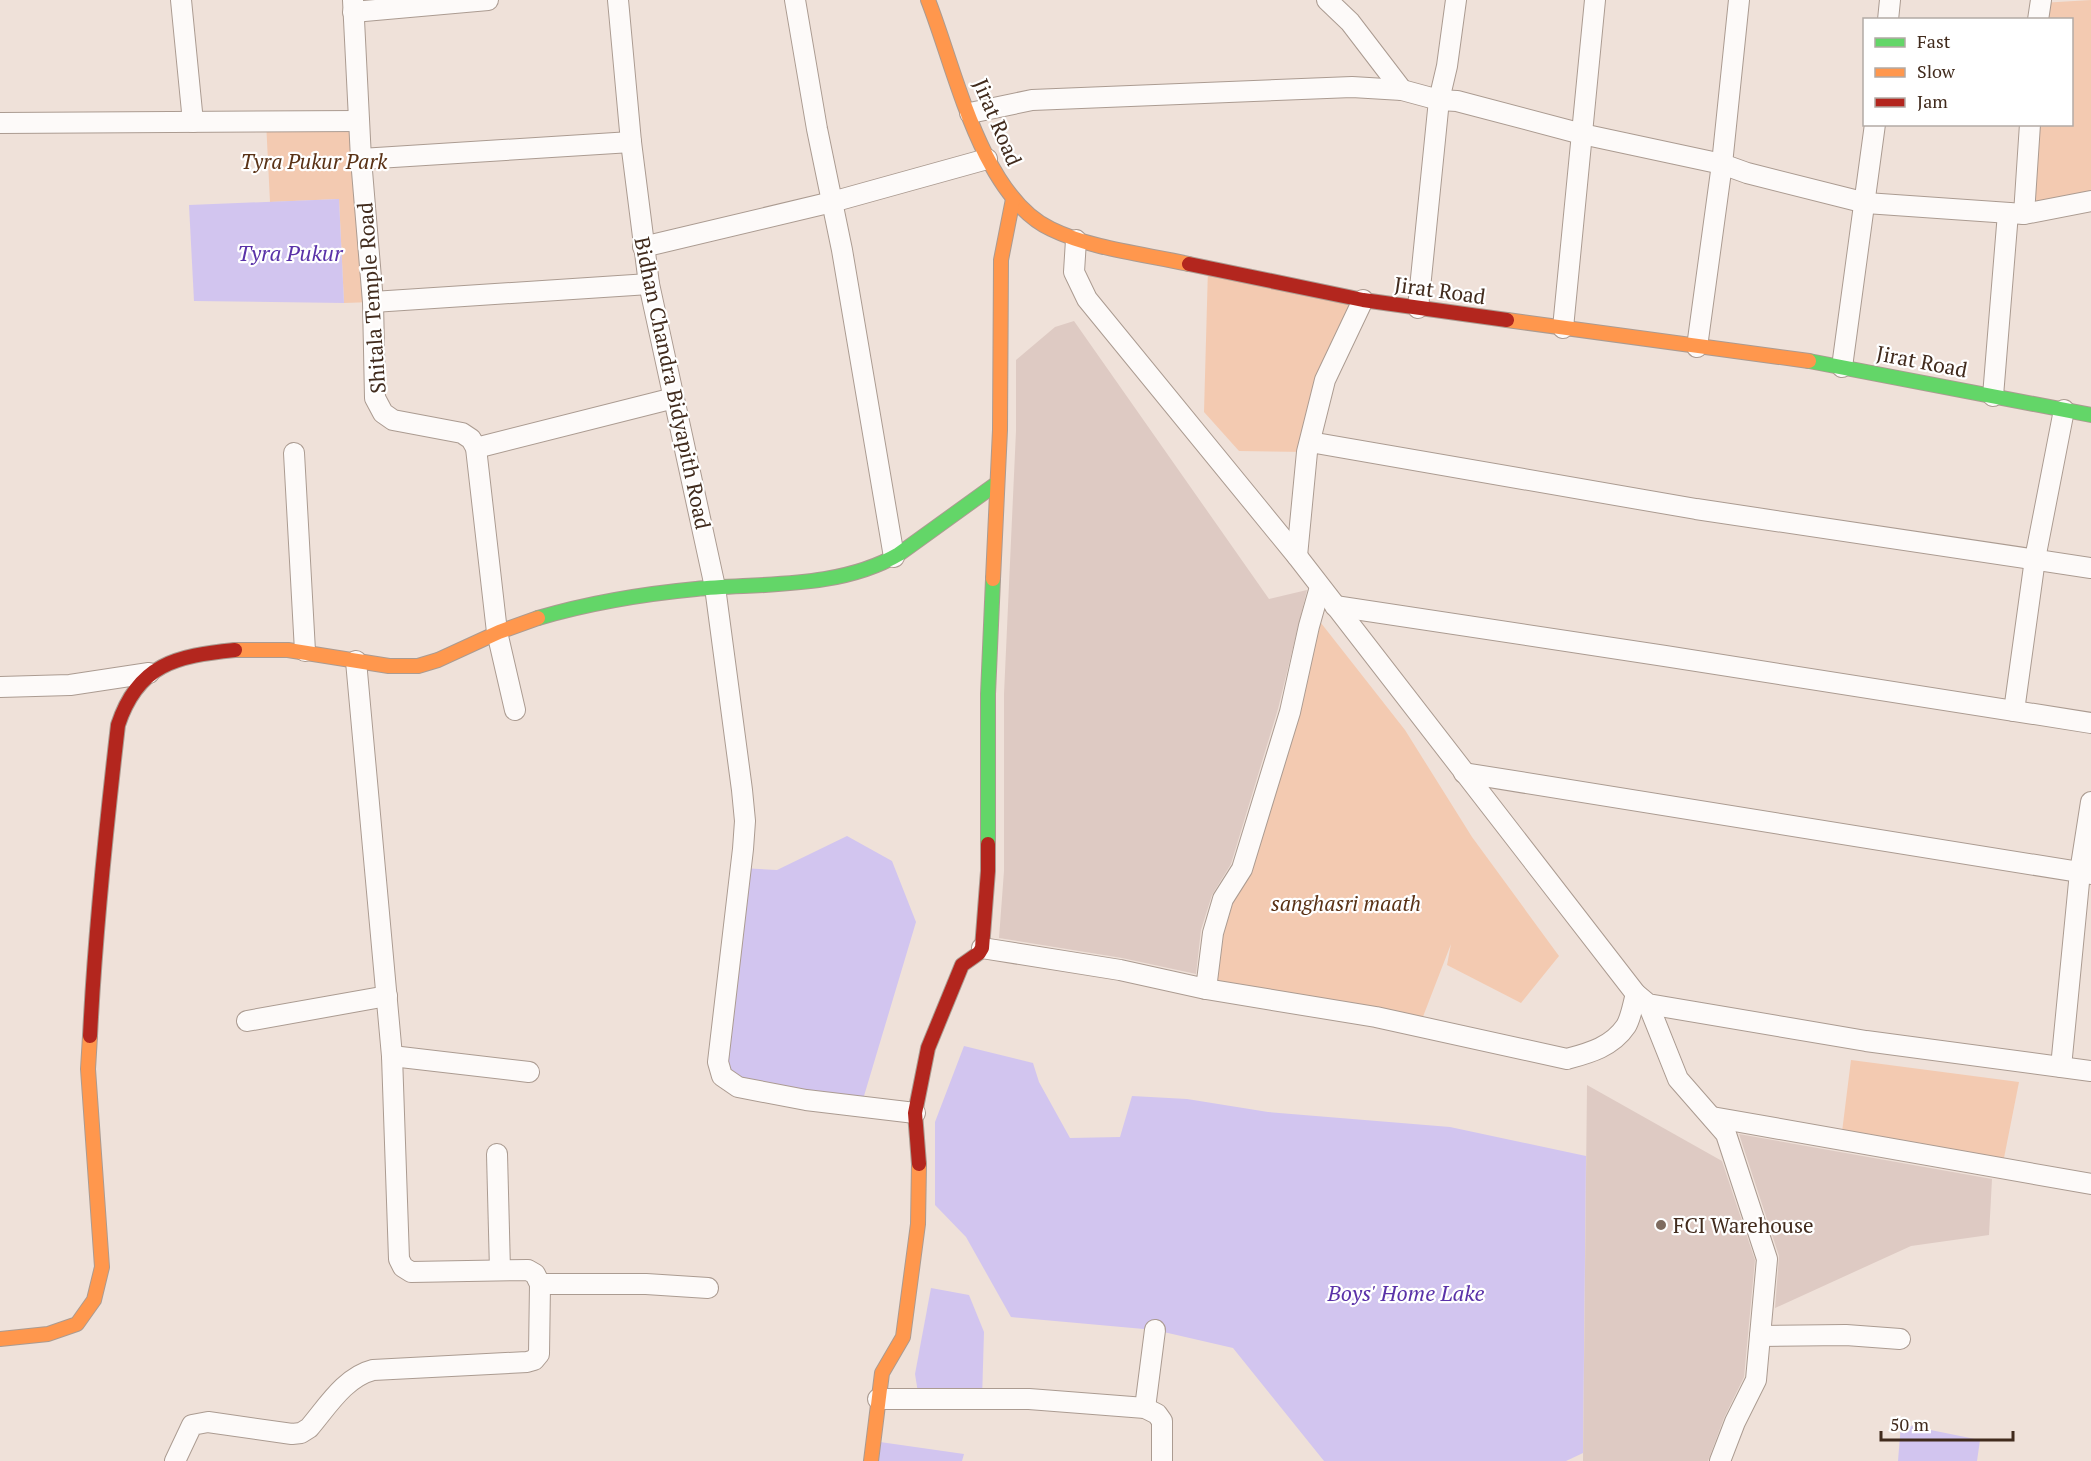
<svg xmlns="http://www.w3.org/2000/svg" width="2091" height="1461" font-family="'PT Serif',serif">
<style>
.green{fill:#f3cab1}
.water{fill:#d2c5ef}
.building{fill:#decac3}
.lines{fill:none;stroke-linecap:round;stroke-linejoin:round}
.street-casing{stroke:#ab9b91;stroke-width:22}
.fast-casing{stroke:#ab9b91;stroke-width:16}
.slow-casing{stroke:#ab9b91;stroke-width:16}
.jam-casing{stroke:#ab9b91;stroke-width:16}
.street{stroke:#fdfaf9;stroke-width:20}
.fast{stroke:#63d668;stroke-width:14}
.slow{stroke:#ff974d;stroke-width:14}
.jam{stroke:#b3261e;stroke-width:14}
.poi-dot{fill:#7e6b5f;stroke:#fff;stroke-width:2}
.labels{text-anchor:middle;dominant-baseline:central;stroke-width:4.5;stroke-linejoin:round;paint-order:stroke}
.street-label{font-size:21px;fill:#412b1d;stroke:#fff}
.park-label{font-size:21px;font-style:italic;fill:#593115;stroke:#fff}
.poi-label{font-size:21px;fill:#412b1d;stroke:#fff;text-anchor:start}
.water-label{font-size:22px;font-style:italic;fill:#5a32a8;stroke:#fff}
</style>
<rect width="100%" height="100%" fill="#efe1d9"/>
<g class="green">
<path d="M2091,0V201L2024,214L2030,125L2072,124V20L2039,19L2041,3Z"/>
<path d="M266,121H359L373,302L344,303L339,199L270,202Z"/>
<path d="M1208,268L1363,300L1307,452L1239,451L1204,412Z"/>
<path d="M1321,623L1405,730L1472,837L1559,956L1521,1003L1447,965L1451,944L1419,1027L1206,989Z"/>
<path d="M1851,1060L2019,1082L2002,1168L1841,1140Z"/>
</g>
<g class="water">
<path d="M339,199L344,303L194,301L189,205Z"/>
<path d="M847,836L892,861L916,922L861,1106L722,1076L741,868L777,870Z"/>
<path d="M964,1046L1033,1063L1039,1082L1070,1138L1120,1137L1132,1096L1187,1099L1268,1112L1450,1127L1586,1156L1583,1453L1566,1461H1324L1233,1348L1155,1330L1011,1317L966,1237L935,1205V1122Z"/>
<path d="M931,1288L969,1295L984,1332L982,1399H919L915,1374Z"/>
<path d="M1901,1424L1980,1440L1977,1461H1898Z"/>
<path d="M873,1441L964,1454L962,1461H873Z"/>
</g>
<g class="building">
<path d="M1074,321L1269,599L1307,590L1278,709L1231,864L1212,895L1201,930L1196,974L1122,958L999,938L1004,871V694L1016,431V360L1055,327Z"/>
<path d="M1587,1085L1722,1161L1755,1260L1744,1377L1724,1418L1708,1461H1583Z"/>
<path d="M1739,1134L1992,1179L1989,1235L1911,1246L1775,1308L1779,1256Z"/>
</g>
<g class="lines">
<defs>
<g id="street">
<path d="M181,0L193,122"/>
<path d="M353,0L361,159L373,302L375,398L383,413L393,420L462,433L471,439L476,448L497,632L515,710"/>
<path d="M618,0L631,142L649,284L715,587L742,790L745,821L743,849L718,1062L722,1076L738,1087L806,1100L915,1113"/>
<path d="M795,0L817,129L842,250L894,557"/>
<path d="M1327,0L1350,22L1402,90"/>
<path d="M353,12L488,0"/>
<path d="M1888,20L1890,0"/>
<path d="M2038,20L2041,0"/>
<path d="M970,113L1032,100L1352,87L1402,90L1439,100L1457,101L1582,134L1722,164L1747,173L1866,203L2024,214L2091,201"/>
<path d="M0,123L359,121"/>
<path d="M361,159L631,142"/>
<path d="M2024,214L2030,124"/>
<path d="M1076,240L1074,272L1087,299L1297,556L1636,994L1648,1004L1866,1041L2091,1071"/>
<path d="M643,247L832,202L987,159"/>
<path d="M373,302L649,284"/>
<path d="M1418,308L1439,100L1447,66L1456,0"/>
<path d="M1563,328L1595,0"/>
<path d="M1697,347L1722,164L1739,0"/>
<path d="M1842,367L1875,124"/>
<path d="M1993,396L2008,213"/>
<path d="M1310,442L1696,509L2091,568"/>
<path d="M476,448L674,398"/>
<path d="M294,453L305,651"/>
<path d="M1297,556L1307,452L1325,380L1363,300"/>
<path d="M1335,606L1665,656L2091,723"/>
<path d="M0,687L70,685L149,673"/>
<path d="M2014,711L2035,559L2064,410"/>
<path d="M1464,773L2091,874"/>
<path d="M982,948L1120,970L1206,989L1213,933L1223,899L1242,869L1290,712L1309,626L1320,587"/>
<path d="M1206,989L1376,1017L1567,1059C1589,1053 1612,1047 1626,1026C1631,1018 1633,1004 1636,994"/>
<path d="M1648,1004L1678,1079L1726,1134L1767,1259L1756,1380L1735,1422L1720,1461"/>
<path d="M247,1021L387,996"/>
<path d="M392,1056L529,1072"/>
<path d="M2061,1067L2080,872L2091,802"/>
<path d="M1712,1117L2091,1184"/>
<path d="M497,1154L500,1270"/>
<path d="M540,1284H646L708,1288"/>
<path d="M1760,1336L1846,1335L1900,1339"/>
<path d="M878,1399H1029L1145,1408L1157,1414L1162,1421V1461"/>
<path d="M1145,1408L1155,1330"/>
<path d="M175,1461L192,1425L208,1422L292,1434L301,1433L309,1428C327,1407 345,1377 373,1370L527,1362L534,1360L539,1354L540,1284L535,1274L528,1270L411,1272L403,1267L399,1259L392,1056L356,661"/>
</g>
<g id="fast">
<path d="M1809,361L2091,415"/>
<path d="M538,618C589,603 643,594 696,589C762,583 840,589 899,554L996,484"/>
<path d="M988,844V694L993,579"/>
</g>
<g id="slow">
<path d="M928,0C955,68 981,196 1051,229C1092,249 1144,254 1189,264"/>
<path d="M1507,320L1809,361"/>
<path d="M993,579L1000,430L1001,260L1013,199"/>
<path d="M235,650H288L389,666H418L438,660L499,632L538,618"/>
<path d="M0,1339L48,1334L77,1324L94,1300L102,1267L88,1069L90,1036"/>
<path d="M871,1461L882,1373L903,1337L918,1224L919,1164"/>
</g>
<g id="jam">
<path d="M1189,264L1363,300L1507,320"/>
<path d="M90,1036C95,932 106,828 118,725C138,664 176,656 235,650"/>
<path d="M919,1164L915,1113L928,1048L962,965L979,953L982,948L988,871V844"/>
</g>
</defs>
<use href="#street" class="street-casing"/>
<use href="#fast" class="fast-casing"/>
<use href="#slow" class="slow-casing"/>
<use href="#jam" class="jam-casing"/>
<use href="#street" class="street"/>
<use href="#fast" class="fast"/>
<use href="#slow" class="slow"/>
<use href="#jam" class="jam"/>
</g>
<circle class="poi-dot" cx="1661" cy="1225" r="6"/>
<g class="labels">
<g class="street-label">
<text transform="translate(998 122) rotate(67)">Jirat Road</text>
<text transform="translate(1440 290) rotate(8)">Jirat Road</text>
<text transform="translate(371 298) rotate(-94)">Shitala Temple Road</text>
<text transform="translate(1922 361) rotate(11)">Jirat Road</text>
<text transform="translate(673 383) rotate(78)">Bidhan Chandra Bidyapith Road</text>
</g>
<g class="park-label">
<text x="314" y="161">Tyra Pukur Park</text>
<text x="1346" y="903">sanghasri maath</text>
</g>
<g class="poi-label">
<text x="1673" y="1225">FCI Warehouse</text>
</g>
<g class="water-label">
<text x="290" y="252">Tyra Pukur</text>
<text x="1406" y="1292">Boys' Home Lake</text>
</g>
</g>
<rect x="1863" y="18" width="210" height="108" fill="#ffffff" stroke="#b3aaa5" stroke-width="1.5"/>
<rect x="1875" y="38" width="30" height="9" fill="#63d668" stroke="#b3aaa5" stroke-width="1.5"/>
<text x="1917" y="48" font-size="18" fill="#412b1d">Fast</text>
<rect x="1875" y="68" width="30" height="9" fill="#ff974d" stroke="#b3aaa5" stroke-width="1.5"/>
<text x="1917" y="78" font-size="18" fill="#412b1d">Slow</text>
<rect x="1875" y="98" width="30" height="9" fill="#b3261e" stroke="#b3aaa5" stroke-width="1.5"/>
<text x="1917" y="108" font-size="18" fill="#412b1d">Jam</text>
<path d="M1881 1431v9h132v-9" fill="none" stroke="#412b1d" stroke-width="3"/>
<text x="1890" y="1431" font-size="18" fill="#412b1d" stroke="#ffffff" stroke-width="4.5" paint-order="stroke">50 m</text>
</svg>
